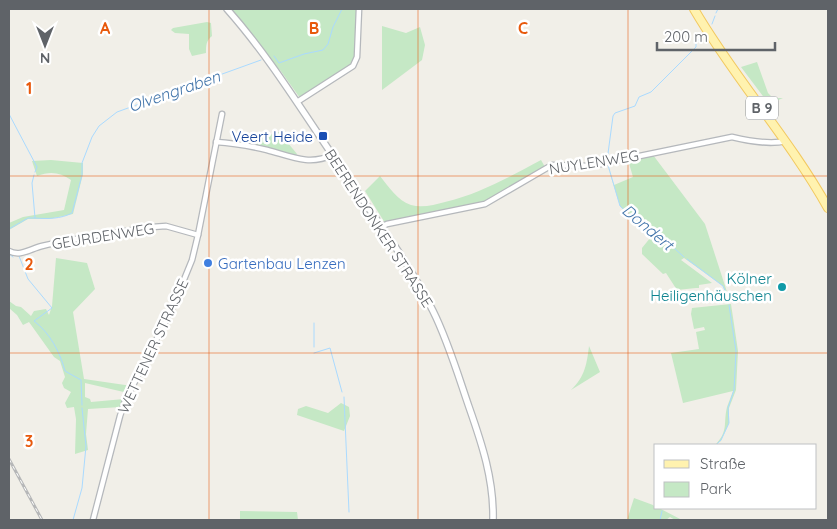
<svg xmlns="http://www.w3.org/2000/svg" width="837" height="529" font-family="Quicksand,sans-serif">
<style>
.green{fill:#c5e8c5}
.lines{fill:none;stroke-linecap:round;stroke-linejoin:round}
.stream{stroke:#aadaff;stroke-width:1}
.minor-casing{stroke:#b5b8bc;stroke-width:7}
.tertiary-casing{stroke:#b5b8bc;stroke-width:8}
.primary-casing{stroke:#f2c960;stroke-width:10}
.minor{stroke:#fff;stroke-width:4.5}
.tertiary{stroke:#fff;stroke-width:5.5}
.primary{stroke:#fff2af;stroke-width:8}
.rail-casing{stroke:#b6b7b8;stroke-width:3}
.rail{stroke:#fff;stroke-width:1;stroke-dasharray:4;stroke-linecap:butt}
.grid{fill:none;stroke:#e8590c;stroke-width:1;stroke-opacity:0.55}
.transit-dot{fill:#1a4fb4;stroke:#fff;stroke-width:2}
.shop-dot{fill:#3f7fe0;stroke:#fff;stroke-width:2}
.culture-dot{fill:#0f9aa8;stroke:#fff;stroke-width:2}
.labels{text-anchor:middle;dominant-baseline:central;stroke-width:5;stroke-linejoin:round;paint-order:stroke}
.shield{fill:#fff;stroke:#8f9295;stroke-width:1}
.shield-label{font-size:14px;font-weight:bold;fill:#5f6368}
.transit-label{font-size:15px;fill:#164399;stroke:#fff;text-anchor:end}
.street-label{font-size:15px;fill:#5f6368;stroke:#fff}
.shop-label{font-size:15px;fill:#366cbe;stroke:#fff;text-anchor:start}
.culture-label{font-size:15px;fill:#0d838f;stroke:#fff;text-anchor:end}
.water-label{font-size:16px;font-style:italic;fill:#4174aa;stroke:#fff}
.grid-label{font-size:16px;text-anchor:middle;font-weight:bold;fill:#e8590c;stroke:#fff;stroke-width:5;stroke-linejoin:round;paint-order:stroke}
</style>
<rect width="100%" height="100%" fill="#f1efe8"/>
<g class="green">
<path d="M225,9H357L356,56L352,65L300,98L280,70L266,60Z"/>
<path d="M207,22L211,23L212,36C206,41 206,45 206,53L192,56L189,49V34L175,33L171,30L173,28Z"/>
<path d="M382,26L406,33L420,27L425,45L422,60L382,90Z"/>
<path d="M757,62L768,93L773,98H783L769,104L741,67Z"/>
<path d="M279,132L297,154L295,157L249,144L254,140Z"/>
<path d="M653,155L705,224L728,295L729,301L723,286L684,258L681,260L712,283L699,285V288H696L677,290L666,273L663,274L642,254V248L655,232L628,215L620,206L607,164L614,185L633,177L628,160Z"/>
<path d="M51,160L83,163V174L73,214L49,219H28L9,230V223L23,217L64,210L71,180C60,172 50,171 37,176L32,161Z"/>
<path d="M541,160L545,167L484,203L385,223L365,191L380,176C388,186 398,201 411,205C422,208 434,205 445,202C481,193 509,177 541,160Z"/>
<path d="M56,258L87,263L95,289L73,312L84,379L132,386L128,393L85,383V397L90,399L91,402L124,399L121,407L88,409L86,434L88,450L75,454L76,419L74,407L67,408L65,403L71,392L64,388L62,383L65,377L60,361L54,357L29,322L23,325L17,315L9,308V301L16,306L21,307L31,316L34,311L46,309L49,315L52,306Z"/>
<path d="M731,304L738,351L736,390L729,408V423L721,441L715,445C729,431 723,423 727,407C729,402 731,396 733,391L683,403L671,353L699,349L696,332L705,330L704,327L694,329L691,314L692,308Z"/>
<path d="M589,346L600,372L571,390C585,377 587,363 589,346Z"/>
<path d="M341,403L349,407L350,416L344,431L297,415L298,409L306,406L328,413Z"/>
<path d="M634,498L653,505L656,508H659L682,520H675L670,517L666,520H627Z"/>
<path d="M240,511L297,512L298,520H240Z"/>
</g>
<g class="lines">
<g class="stream">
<path d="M716,13L718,9"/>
<path d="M712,24L715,16"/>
<path d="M274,56L279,63L304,54L323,50L328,44L333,27L342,9"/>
<path d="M9,114L37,167L35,172"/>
<path d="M607,161L613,116L615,113L635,106L639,97L651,92L696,47V43L703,34"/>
<path d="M608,165L620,206L629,214L655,231L684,257"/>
<path d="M35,218C47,219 61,219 72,213L82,175V163L92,137L99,126L117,112L261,60"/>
<path d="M9,229L28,218H35L32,183L34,175"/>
<path d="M9,254L13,257"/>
<path d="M19,256L28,279L52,308L34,321C50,333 60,352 65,371L81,380L82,405"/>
<path d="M687,259L723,286L729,300"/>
<path d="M314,347V323"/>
<path d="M314,353L330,348L342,392"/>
<path d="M344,397L349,512"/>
<path d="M716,445L721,440L729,423L728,408L734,390L736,351L729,305"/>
<path d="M73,520L82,488L86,446L82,408"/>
<path d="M660,520L662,511"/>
</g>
<defs>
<g id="minor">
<path d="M297,102L353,66L357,57L359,9"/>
<path d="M216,142C234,143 250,146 267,150C290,156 309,166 332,155"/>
<path d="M381,227L387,224L485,204L552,165L591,166L732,137C749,141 769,145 786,141"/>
<path d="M9,251C20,257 30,249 42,246C78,237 115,233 152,227L166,226L198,235"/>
<path d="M93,520L120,416L125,401L172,309L192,260L198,235L222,114"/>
</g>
<path id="tertiary" d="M227,9C267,54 299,106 333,156C366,207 406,256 433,311C448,341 458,375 469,407C482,444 494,480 493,520"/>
<path id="primary" d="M694,9C734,78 789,138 828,208"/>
</defs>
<use href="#minor" class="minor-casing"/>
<use href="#tertiary" class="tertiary-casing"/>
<use href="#primary" class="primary-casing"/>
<use href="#minor" class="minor"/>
<use href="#tertiary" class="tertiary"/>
<use href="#primary" class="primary"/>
<defs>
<path id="rail" d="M9,459L42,520"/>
</defs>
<use href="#rail" class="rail-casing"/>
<use href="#rail" class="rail"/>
</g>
<path class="grid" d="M209,9V520M418,9V520M628,9V520M9,176H828M9,353H828"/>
<rect class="transit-dot" x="318" y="131" width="10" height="10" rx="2.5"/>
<circle class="shop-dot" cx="208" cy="263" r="5"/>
<circle class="culture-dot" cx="782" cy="287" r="5"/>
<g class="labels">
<rect class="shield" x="746" y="96.5" width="32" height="23" rx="4"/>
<g class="shield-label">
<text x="762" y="108">B 9</text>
</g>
<g class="transit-label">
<text x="313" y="136">Veert Heide</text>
</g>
<g class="street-label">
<text transform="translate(594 162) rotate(-9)">NUYLENWEG</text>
<text transform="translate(379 228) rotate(57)">BEERENDONKER STRASSE</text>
<text transform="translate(103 236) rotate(-9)">GEURDENWEG</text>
<text transform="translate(153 346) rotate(-65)">WETTENER STRASSE</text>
</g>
<g class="shop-label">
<text x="218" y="263">Gartenbau Lenzen</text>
</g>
<g class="culture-label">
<text x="772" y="278">Kölner<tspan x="772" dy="17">Heiligenhäuschen</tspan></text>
</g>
<g class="water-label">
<text transform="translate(174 91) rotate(-19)">Olvengraben</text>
<text transform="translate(648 227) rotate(40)">Dondert</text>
</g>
</g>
<g class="grid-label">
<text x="105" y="34">A</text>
<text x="314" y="34">B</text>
<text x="523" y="34">C</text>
<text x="29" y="94">1</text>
<text x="29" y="270">2</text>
<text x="29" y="447">3</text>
</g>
<rect width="837" height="529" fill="none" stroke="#5f6368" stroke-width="20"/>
<rect x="654" y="444" width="162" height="65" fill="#ffffff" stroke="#bfc1c3"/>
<rect x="664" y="460" width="25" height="8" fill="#fff2af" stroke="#bfc1c3"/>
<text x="700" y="469" font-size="15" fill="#5f6368">Straße</text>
<rect x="664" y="482" width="25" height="15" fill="#c5e8c5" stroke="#bfc1c3"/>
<text x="700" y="494" font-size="15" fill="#5f6368">Park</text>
<g transform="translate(45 45) rotate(180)" stroke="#ffffff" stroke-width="4" paint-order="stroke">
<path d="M0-4L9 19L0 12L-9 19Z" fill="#5f6368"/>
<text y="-8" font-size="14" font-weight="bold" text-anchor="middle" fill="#5f6368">N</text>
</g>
<path d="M657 42v8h118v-8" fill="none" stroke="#5f6368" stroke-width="2.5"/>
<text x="664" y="42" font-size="15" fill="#5f6368" stroke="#ffffff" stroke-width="4" paint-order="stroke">200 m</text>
</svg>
